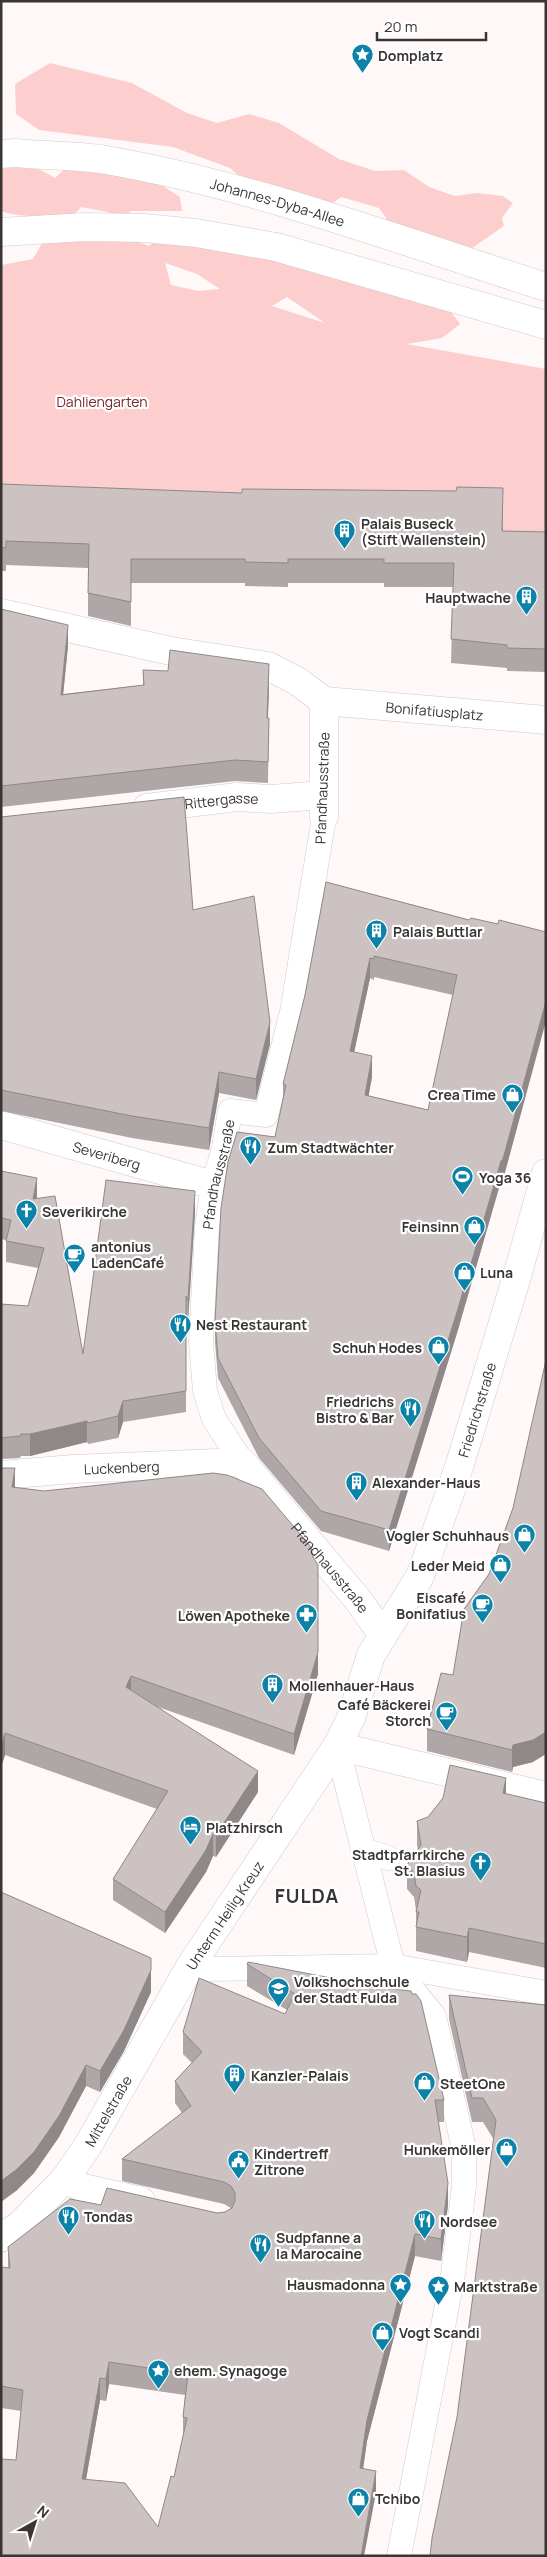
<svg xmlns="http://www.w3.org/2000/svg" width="547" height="2557" font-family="Manrope,sans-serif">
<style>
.green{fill:#fdcece;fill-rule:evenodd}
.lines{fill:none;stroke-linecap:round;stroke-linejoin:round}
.pedestrian-casing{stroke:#d3c9c9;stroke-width:25}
.minor-casing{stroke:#d3c9c9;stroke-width:29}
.tertiary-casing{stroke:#d3c9c9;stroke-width:29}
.pedestrian{stroke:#fff;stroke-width:24}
.minor{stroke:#fff;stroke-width:28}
.tertiary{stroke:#fff;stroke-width:28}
.wall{fill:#afa7a7;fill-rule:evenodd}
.shaded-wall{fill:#8f8888}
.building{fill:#ccc2c2;stroke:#8f8888;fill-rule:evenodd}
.labels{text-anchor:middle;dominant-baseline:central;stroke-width:4.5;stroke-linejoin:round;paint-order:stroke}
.poi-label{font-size:14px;font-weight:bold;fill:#393535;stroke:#fff;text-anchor:start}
.street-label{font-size:14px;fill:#393535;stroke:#fff}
.park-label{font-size:14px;fill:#76272f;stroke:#fff}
.district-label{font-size:19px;font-weight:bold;letter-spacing:1px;fill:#393535;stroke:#fff}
</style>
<rect width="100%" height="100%" fill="#fff8f8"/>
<g class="green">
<path d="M50,63L132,83L187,113L217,123L249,114L279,123L339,159L375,171L404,170L429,187L455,196L477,193L503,196L513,203L502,218L504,226L465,253L396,232L379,208L341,197L324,209L252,187L230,168L173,147L39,130L16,114L15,84Z"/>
<path d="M1,161L30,164L55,178L69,165L143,173L180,197L182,211H132L119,218L108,212L81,207L74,215C49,216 25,219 1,211Z"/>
<path d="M159,237L193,239L400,292L419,304H445L460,324L442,338L407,344L546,369V556L502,560L503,511L1,500V265L33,259L44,240L136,241L149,246ZM165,263L197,274L220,289L198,291L171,285ZM287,297L325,323L272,306Z"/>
</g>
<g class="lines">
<defs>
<g id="pedestrian">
<path id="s1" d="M242,1462L214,1419L205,1391L201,1342L207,1227L213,1185L224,1148L230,1111L266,1115L292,1012L324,817"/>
<path d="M337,1746L393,1966L434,2016L464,2149V2186L453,2274L399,2556"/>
<path d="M364,1850L388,1858"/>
<path d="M191,1965L210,1969L393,1966L546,1993"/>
</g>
<g id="minor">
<path d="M1,613L171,651L268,666L297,681L324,701"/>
<path id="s2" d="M324,701L546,720"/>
<path id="s3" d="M147,808L237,797L271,799L323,795"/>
<path d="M324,817V701"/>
<path id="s4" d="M1,1125L213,1185"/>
<path id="s5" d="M1,1475L73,1469L242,1462L359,1601L383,1636"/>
<path d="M337,1746L546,1796"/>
<path d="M65,2179L83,2188L141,2201"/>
<path id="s6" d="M1,2238L20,2225L65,2179L87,2147L191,1965L337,1746L351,1718L371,1655L419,1578L428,1555L459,1467L515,1283L546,1173"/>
</g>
<g id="tertiary">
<path id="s7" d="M1,154L15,153C45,156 76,155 106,160C256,186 401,241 546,287"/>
<path d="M1,232L85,227L144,228L196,233L276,247L546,325"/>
</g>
</defs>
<use href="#pedestrian" class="pedestrian-casing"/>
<use href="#minor" class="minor-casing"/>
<use href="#tertiary" class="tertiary-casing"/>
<use href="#pedestrian" class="pedestrian"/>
<use href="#minor" class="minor"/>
<use href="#tertiary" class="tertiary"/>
</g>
<g class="wall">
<path d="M1,484L503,511V531L546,532V672L507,671V668L451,663L453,587H384V583H288V587L245,586V583H131V626L88,616V568L6,565V571H1Z"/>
<path d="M1,609L68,646L63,694L143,685V670L269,686L268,718H269L268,783L235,781L1,807Z"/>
<path d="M1,817L193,910L270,1044L256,1100L219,1093L209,1150L132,1138L1,1111Z"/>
<path d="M326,882L469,920L503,1180L501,1181L457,1333L389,1551L321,1531L259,1458L218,1378L215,1342V1321L275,1137L283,1103V1084L305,995ZM374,977L453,995L428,1110L368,1096L372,1077L354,1052L370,978L374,980Z"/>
<path d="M1,1171L37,1198L83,1354L195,1212L188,1321L186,1317V1412L123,1422L118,1438L88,1444L87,1442L30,1456H21L20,1458L1,1459V1304L28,1306L38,1268L6,1262V1240L1,1239Z"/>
<path d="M1,1468L15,1488L318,1674L294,1755L158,1707L258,1792L216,1857L213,1856L206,1872L165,1933L113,1900V1879L157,1809L5,1755L1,1767Z"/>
<path d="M513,1508L533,1762L513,1767L512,1772L427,1751V1729L453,1675Z"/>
<path d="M506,1794L546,1803V1968L469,1952L467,1962L416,1951V1910L414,1897L407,1889V1865L418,1850L417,1845V1821L428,1817L443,1798Z"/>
<path d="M1,1892L151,1992L124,2051L100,2092L86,2086L59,2137L34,2173L16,2191Z"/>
<path d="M247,1964L383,1988L444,2100V2122H438L448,2205L441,2261L415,2256L367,2441L363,2469L376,2493L1,2556L16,2460L21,2411L1,2408V2267L8,2268V2247L101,2205L217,2213L225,2212L231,2208L224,2204L122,2181V2159L182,2113L175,2103V2081L192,2063L183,2054V2032L285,2014L287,2010L247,1986ZM109,2384L185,2395L183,2417V2435L174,2477L158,2527L86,2480L100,2400L106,2401Z"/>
<path d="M449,1995L546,2005L457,2417L494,2140L483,2122H472L449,2019Z"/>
</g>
<g class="shaded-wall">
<path d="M68,625V646L61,716V695Z"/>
<path d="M269,664V686L267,739V718Z"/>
<path d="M370,958V978L350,1072V1051Z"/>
<path d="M546,1001V1021L503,1180L501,1181L457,1333L389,1551V1530Z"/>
<path d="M270,1022V1044L256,1100V1079Z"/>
<path d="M372,1056V1077L365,1116V1095Z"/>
<path d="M219,1072V1093L209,1150V1128Z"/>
<path d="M37,1178V1200L33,1199Z"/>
<path d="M195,1191V1212L188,1321V1300Z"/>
<path d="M123,1401V1422L118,1438V1416Z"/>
<path d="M87,1421V1442L30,1456V1434Z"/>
<path d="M15,1468V1490L12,1487Z"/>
<path d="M318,1652V1674L294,1755V1734Z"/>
<path d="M131,1676V1697L126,1687Z"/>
<path d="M546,1732V1754L533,1762L513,1767L512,1772V1750L513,1745Z"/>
<path d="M5,1733V1755L1,1767V1746Z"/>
<path d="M258,1771V1792L216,1857V1835Z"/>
<path d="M506,1778V1802L503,1793Z"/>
<path d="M213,1834V1856L206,1872L165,1933V1912Z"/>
<path d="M469,1928V1952L467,1962V1937Z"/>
<path d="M151,1970V1992L124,2051L100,2092V2071Z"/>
<path d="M86,2065V2086L59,2137L34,2173L16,2191L1,2202V2181Z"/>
<path d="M448,2183V2205L441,2261V2239Z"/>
<path d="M415,2234V2256L367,2441L360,2490V2468L367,2420Z"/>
<path d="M109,2362V2384L106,2401V2379Z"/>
<path d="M100,2378V2400L82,2501V2479Z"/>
<path d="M376,2471V2493L364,2556H361Z"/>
</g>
<g class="building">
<path d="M1,484L242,493V489L456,491L457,487L503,488L502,531L546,532V649L507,648V645L451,639L454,563H384V559H288V563L245,562V559H131V602L88,593L89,544L6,541V548L1,547Z"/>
<path d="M1,609L68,625L61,695L144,685L143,670L168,671L170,650L269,664L267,718H269L268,762L235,760L1,786Z"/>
<path d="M184,797L193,910L254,896L270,1022L256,1079L219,1072L209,1128L132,1116L1,1090V817Z"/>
<path d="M326,882L469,920L471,918L498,924L499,920L546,932V1001L503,1159L501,1161L457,1312L389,1530L321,1511L259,1438L218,1358L215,1321L221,1208L228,1162L237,1132L275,1137L286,1085L283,1084L305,995ZM374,956L457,975L428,1110L365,1095L372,1056L350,1051L370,958L374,959Z"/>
<path d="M1,1171L37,1178L33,1199L55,1196L83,1354L106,1180L195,1191L188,1300L186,1296V1391L123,1401L118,1416L88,1423L87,1421L30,1434H21L20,1436L1,1438V1304L28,1306L44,1248L6,1241L11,1220L1,1218Z"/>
<path d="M546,1360V1732L533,1740L513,1745L512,1750L427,1729L441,1673L453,1675L464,1609L489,1574L513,1508Z"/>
<path d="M1,1468H15L12,1487L44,1491L213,1473L227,1475L262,1489L311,1547L313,1557L318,1565V1652L294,1734L131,1676L126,1687L258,1771L216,1835L213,1834L206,1850L165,1912L113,1879L168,1791L5,1733L1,1746Z"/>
<path d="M450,1765L506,1778L503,1793L546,1803V1944L469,1928L467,1937L416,1927L419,1912H416L421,1890L416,1886L414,1873L407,1865L421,1845L417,1821L428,1817L443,1798Z"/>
<path d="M1,1892L151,1958V1970L124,2030L100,2071L86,2065L59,2116L34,2152L16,2170L1,2181Z"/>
<path d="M248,1962L383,1988L411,1991L412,1994H416L421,2001L444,2100H435L448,2183L441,2239L415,2234L367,2420L360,2468L376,2471L361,2556H1V2459L16,2460L23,2390L1,2386V2267L10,2268L8,2247L70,2199L101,2205L107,2188L217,2213L225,2212L232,2208L235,2201V2193L231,2186L224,2182L122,2159L191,2106L175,2081L202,2052L183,2032L199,1978L285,2014L295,1994L247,1964ZM109,2362L188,2374L183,2417L187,2418L174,2477L171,2476L158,2527L125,2483L82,2479L100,2378L106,2379Z"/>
<path d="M449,1995L546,2005V2556H430L432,2538L457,2417L496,2120L483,2098H472Z"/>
</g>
<defs>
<symbol id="sight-pin" viewBox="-11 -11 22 30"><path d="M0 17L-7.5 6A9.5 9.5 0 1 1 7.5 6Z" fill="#0b82a8" stroke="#fff"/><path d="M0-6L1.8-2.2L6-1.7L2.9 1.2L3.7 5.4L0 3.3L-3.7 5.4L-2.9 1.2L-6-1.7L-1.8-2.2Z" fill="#fff"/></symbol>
<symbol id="building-pin" viewBox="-11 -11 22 30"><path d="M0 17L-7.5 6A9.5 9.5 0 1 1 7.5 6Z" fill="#0b82a8" stroke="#fff"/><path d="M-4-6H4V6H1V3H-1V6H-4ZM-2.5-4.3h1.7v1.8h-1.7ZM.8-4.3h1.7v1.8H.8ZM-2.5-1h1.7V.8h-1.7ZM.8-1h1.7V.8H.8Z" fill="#fff"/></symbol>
<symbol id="shop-pin" viewBox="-11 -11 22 30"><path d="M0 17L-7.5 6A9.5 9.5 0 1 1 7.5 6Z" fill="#0b82a8" stroke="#fff"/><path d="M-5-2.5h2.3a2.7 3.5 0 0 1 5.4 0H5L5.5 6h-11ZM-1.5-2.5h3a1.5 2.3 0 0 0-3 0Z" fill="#fff"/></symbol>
<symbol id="restaurant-pin" viewBox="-11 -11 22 30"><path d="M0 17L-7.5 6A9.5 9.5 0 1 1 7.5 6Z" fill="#0b82a8" stroke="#fff"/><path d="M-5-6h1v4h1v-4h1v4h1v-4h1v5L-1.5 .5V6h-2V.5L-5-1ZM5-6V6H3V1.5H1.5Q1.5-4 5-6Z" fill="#fff"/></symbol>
<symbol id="stadium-pin" viewBox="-11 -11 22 30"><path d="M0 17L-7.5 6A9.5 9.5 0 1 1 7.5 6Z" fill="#0b82a8" stroke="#fff"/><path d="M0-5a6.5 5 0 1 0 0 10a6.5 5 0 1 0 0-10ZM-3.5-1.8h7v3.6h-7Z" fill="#fff"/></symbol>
<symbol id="church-pin" viewBox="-11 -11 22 30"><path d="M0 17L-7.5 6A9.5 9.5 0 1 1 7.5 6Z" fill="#0b82a8" stroke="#fff"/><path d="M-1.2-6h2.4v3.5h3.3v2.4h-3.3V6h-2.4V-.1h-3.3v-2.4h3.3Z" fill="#fff"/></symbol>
<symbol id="cafe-pin" viewBox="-11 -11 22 30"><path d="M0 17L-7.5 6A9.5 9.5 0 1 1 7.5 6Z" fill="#0b82a8" stroke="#fff"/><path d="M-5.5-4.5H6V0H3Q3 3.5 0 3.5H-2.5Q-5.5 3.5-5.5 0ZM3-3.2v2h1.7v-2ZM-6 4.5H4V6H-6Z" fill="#fff"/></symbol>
<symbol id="pharmacy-pin" viewBox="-11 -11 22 30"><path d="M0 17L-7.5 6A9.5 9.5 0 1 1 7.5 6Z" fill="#0b82a8" stroke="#fff"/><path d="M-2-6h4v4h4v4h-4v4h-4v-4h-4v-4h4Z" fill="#fff"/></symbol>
<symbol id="hotel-pin" viewBox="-11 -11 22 30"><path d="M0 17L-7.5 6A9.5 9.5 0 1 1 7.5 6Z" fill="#0b82a8" stroke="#fff"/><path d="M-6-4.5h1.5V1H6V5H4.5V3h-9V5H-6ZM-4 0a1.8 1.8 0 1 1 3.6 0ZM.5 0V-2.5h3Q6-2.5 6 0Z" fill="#fff"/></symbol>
<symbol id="university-pin" viewBox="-11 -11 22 30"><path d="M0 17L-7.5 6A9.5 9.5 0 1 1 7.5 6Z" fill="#0b82a8" stroke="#fff"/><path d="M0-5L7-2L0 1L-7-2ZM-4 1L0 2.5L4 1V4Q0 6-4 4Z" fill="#fff"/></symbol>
<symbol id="civic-pin" viewBox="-11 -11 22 30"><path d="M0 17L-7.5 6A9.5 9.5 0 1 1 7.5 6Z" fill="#0b82a8" stroke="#fff"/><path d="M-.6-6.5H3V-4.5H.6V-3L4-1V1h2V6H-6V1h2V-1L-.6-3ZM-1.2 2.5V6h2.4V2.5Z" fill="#fff"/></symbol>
</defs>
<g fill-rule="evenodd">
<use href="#sight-pin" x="350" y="42" width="25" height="34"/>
<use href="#building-pin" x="332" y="518" width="25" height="34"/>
<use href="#building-pin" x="514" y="584" width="25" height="34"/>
<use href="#building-pin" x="364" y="918" width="25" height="34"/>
<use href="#shop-pin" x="500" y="1082" width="25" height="34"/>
<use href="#restaurant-pin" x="238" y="1134" width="25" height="34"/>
<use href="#stadium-pin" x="450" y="1164" width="25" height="34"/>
<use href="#church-pin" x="14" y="1198" width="25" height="34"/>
<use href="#shop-pin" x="462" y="1214" width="25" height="34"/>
<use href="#cafe-pin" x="62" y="1242" width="25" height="34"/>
<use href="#shop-pin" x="452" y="1260" width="25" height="34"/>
<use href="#restaurant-pin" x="168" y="1312" width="25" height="34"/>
<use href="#shop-pin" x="426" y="1334" width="25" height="34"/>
<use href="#restaurant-pin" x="398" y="1396" width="25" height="34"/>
<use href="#building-pin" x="344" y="1470" width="25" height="34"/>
<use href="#shop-pin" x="512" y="1522" width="25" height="34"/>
<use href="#shop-pin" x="488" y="1552" width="25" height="34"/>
<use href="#cafe-pin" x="470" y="1592" width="25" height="34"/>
<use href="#pharmacy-pin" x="294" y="1602" width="25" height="34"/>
<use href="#building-pin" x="260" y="1672" width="25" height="34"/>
<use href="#cafe-pin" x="434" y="1700" width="25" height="34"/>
<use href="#hotel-pin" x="178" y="1814" width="25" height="34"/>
<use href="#church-pin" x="468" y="1850" width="25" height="34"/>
<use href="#university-pin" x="266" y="1976" width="25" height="34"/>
<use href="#building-pin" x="222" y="2062" width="25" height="34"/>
<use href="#shop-pin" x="412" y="2070" width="25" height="34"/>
<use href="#shop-pin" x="494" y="2136" width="25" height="34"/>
<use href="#civic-pin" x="226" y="2148" width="25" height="34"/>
<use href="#restaurant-pin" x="56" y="2204" width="25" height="34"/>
<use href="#restaurant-pin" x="412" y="2208" width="25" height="34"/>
<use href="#restaurant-pin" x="248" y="2232" width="25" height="34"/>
<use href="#sight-pin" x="388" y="2272" width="25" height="34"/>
<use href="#sight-pin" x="426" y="2274" width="25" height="34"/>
<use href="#shop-pin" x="370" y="2320" width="25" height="34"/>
<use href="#sight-pin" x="146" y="2358" width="25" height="34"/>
<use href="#shop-pin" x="346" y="2486" width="25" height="34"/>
</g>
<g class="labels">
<g class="poi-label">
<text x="378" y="55">Domplatz</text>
<text x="361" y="523">Palais Buseck<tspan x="361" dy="16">(Stift Wallenstein)</tspan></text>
<text x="511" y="597" text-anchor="end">Hauptwache</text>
<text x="393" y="931">Palais Buttlar</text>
<text x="496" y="1094" text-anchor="end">Crea Time</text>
<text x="267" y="1147">Zum Stadtwächter</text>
<text x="479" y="1177">Yoga 36</text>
<text x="42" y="1211">Severikirche</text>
<text x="459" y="1226" text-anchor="end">Feinsinn</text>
<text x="91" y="1246">antonius<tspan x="91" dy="16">LadenCafé</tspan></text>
<text x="480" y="1272">Luna</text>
<text x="196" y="1324">Nest Restaurant</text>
<text x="422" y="1347" text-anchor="end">Schuh Hodes</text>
<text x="394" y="1401" text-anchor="end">Friedrichs<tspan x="394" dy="16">Bistro &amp; Bar</tspan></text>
<text x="372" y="1482">Alexander-Haus</text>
<text x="509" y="1535" text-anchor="end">Vogler Schuhhaus</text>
<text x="485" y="1565" text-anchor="end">Leder Meid</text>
<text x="466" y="1597" text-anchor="end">Eiscafé<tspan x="466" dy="16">Bonifatius</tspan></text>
<text x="290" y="1615" text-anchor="end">Löwen Apotheke</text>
<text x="289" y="1685">Mollenhauer-Haus</text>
<text x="431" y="1704" text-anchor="end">Café Bäckerei<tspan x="431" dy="16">Storch</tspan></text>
<text x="206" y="1827">Platzhirsch</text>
<text x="465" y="1854" text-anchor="end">Stadtpfarrkirche<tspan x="465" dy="16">St. Blasius</tspan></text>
<text x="294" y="1981">Volkshochschule<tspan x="294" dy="16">der Stadt Fulda</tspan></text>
<text x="251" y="2075">Kanzler-Palais</text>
<text x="440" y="2083">SteetOne</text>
<text x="490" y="2149" text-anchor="end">Hunkemöller</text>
<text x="254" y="2153">Kindertreff<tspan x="254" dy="16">Zitrone</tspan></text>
<text x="84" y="2216">Tondas</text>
<text x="440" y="2221">Nordsee</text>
<text x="276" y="2237">Sudpfanne a<tspan x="276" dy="16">la Marocaine</tspan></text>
<text x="385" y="2284" text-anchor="end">Hausmadonna</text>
<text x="454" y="2286">Marktstraße</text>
<text x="399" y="2332">Vogt Scandi</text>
<text x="174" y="2370">ehem. Synagoge</text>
<text x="375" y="2498">Tchibo</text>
</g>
<g class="street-label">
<text stroke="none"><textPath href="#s7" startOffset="282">Johannes-Dyba-Allee</textPath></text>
<text stroke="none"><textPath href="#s2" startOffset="111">Bonifatiusplatz</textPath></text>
<text transform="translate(322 788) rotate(-88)">Pfandhausstraße</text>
<text stroke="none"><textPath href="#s3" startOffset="75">Rittergasse</textPath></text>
<text stroke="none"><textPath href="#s4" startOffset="110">Severiberg</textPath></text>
<text stroke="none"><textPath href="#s1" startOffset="299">Pfandhausstraße</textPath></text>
<text stroke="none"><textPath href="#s6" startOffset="965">Friedrichstraße</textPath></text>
<text stroke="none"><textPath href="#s5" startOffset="121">Luckenberg</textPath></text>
<text stroke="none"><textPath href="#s5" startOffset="379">Pfandhausstraße</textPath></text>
<text stroke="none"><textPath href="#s6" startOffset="396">Unterm Heilig Kreuz</textPath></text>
<text stroke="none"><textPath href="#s6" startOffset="168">Mittelstraße</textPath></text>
</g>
<g class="park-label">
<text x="102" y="401">Dahliengarten</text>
</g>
<g class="district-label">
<text x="307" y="1896">FULDA</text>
</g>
</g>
<rect width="547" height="2557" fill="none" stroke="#393535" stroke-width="5"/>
<g transform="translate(35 2522) rotate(39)" stroke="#ffffff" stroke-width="4" paint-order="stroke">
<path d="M0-4L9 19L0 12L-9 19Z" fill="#393535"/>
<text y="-8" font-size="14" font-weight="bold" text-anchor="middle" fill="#393535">N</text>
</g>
<path d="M377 32v8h109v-8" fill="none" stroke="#393535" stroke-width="2.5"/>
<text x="384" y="32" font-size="15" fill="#393535" stroke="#ffffff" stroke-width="4" paint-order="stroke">20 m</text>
</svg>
